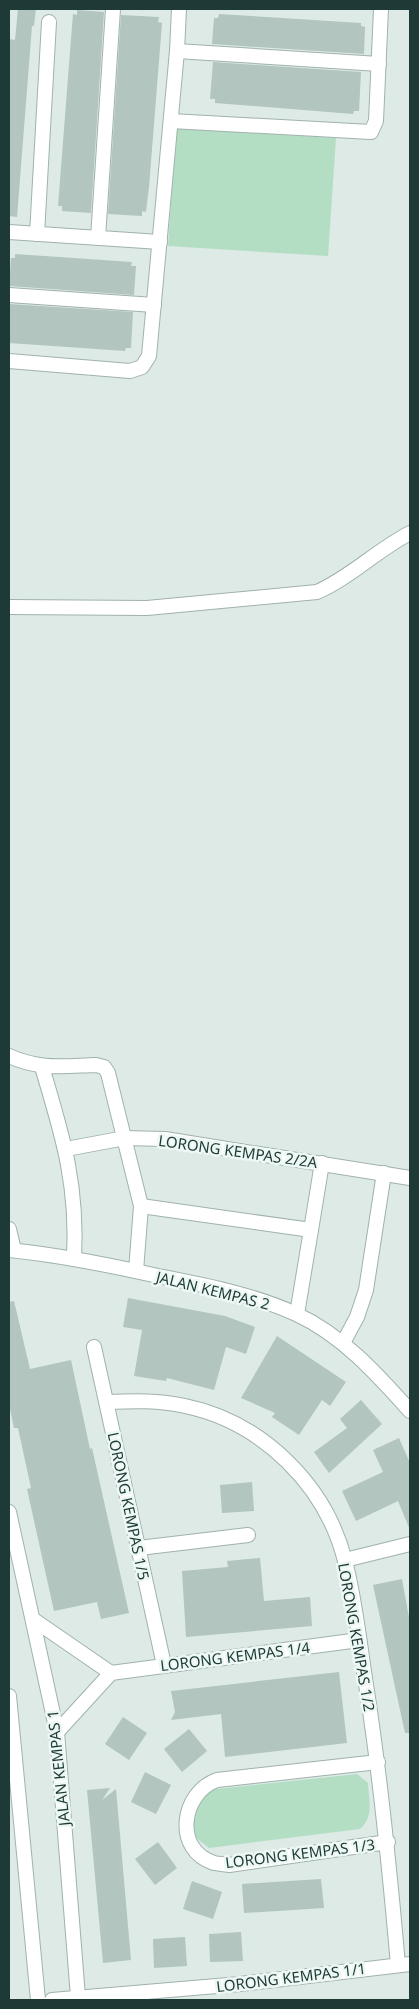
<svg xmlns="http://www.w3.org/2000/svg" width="419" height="2009" font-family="'Noto Sans',sans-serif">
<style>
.green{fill:#b3dec4}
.building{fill:#b2c5bf}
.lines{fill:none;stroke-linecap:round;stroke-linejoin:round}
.minor-casing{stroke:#a0b2ae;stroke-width:16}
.minor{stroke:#fff;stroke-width:14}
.labels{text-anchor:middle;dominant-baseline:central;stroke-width:5;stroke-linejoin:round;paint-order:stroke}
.street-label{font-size:15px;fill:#1d3a36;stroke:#edf7f3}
</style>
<rect width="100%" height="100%" fill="#ddeae6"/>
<g class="green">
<path d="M176,128L336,138L328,256L168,246Z"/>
<path d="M357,1774L368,1783C369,1800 374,1817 360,1829L209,1848L190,1833L189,1807L207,1790Z"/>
</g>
<g class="building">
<path d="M18,9H36L34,26H32L17,217L9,216V39L15,40Z"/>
<path d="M77,10L104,12L91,213L62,211V206H58L71,39L73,14L77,15Z"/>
<path d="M219,14L361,23V26L365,27L364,54L212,44L214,18H218Z"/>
<path d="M121,15L159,17L158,22L162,23L149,187L146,212L142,211V216L108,214Z"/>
<path d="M213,62L361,72L359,111H354L353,114L215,103V99H210Z"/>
<path d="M15,254L132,262L131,266H136L134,295L9,286L11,258H15Z"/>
<path d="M9,304L133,312L131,348H126L125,351L9,343Z"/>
<path d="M128,1298L225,1316L255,1327L246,1354L226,1347L214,1390L167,1378L166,1381L134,1376L142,1330L123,1327Z"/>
<path d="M14,1301L30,1369L71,1360L90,1449L92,1448L129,1613L101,1619L97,1602L54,1611L27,1489L31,1488L18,1428H14L9,1404V1302Z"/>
<path d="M277,1336L346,1382L330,1406L322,1400L299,1435L272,1417L275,1413L241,1398Z"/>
<path d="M361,1400L382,1424L329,1473L314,1452L347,1428L340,1419Z"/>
<path d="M399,1438L410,1463V1530L398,1501L356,1521L342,1491L383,1472L373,1450Z"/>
<path d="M252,1482L254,1511L222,1513L220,1485Z"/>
<path d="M260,1558L264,1601L310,1597L312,1626L186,1637L182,1571L228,1567L227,1561Z"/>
<path d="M402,1579L410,1623V1733H405L373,1585Z"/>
<path d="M339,1672L347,1743L225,1757L221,1714L171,1720L175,1712L171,1691Z"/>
<path d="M123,1717L147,1733L129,1760L105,1744Z"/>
<path d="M189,1729L207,1751L182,1772L164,1749Z"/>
<path d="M145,1772L171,1785L156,1814L131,1802Z"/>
<path d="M110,1788L102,1800L116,1789L131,1960L103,1963L87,1790Z"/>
<path d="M158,1842L177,1868L155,1885L135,1859Z"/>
<path d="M321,1879L324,1908L244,1913L242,1884Z"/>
<path d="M192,1881L222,1892L213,1919L183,1909Z"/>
<path d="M241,1932L243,1961L210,1962L209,1934Z"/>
<path d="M185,1937L187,1966L154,1968L153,1939Z"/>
</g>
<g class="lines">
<defs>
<g id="minor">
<path d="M177,51L379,64"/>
<path d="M171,121L371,132L376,121L381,9"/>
<path d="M9,232L160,242"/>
<path d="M37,234L49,22"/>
<path d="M98,238L113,9"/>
<path d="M9,295L154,305"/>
<path d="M9,361L130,371L142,367L149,356L177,51L179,9"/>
<path d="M9,607L147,608L317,592C351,577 377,550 410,533"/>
<path d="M9,1056C40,1070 63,1066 96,1065L104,1067L108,1073L141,1206L136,1271"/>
<path d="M42,1067C63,1137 78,1185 74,1259"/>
<path d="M66,1149L125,1138L165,1139L410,1178"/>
<path d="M141,1206L311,1230L322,1163"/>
<path d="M9,1229L14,1250"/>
<path d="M9,1250C59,1255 109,1265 158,1276C204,1285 252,1294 296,1314C342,1335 377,1374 410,1411"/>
<path d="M297,1314L311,1230"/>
<path d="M343,1343L357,1317L366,1290L384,1173"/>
<path d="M94,1347L164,1665"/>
<path d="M107,1402C133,1401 159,1400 185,1406C262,1422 326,1485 345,1561C356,1603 360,1648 367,1691C381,1782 390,1873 398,1965"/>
<path d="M9,1512L57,1732L78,1997"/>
<path d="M139,1548L248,1535"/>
<path d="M345,1560L410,1544"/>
<path d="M34,1620L111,1673"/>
<path d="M9,1696L38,2000"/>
<path d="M57,1732L111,1673L359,1640"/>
<path d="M378,1762L217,1780C181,1793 173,1850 214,1863C219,1864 225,1864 229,1865L388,1842"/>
<path d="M52,2000L240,1984L410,1964"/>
</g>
</defs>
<use href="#minor" class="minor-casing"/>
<use href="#minor" class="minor"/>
</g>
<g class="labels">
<g class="street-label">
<text transform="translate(238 1151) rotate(8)">LORONG KEMPAS 2/2A</text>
<text transform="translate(213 1290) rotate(14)">JALAN KEMPAS 2</text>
<text transform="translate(129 1506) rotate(78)">LORONG KEMPAS 1/5</text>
<text transform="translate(357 1637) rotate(80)">LORONG KEMPAS 1/2</text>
<text transform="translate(235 1656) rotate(-7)">LORONG KEMPAS 1/4</text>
<text transform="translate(58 1768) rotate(-96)">JALAN KEMPAS 1</text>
<text transform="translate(300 1853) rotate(-7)">LORONG KEMPAS 1/3</text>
<text transform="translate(291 1977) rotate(-7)">LORONG KEMPAS 1/1</text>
</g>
</g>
<rect width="419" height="2009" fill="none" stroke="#1d3a36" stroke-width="20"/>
</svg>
